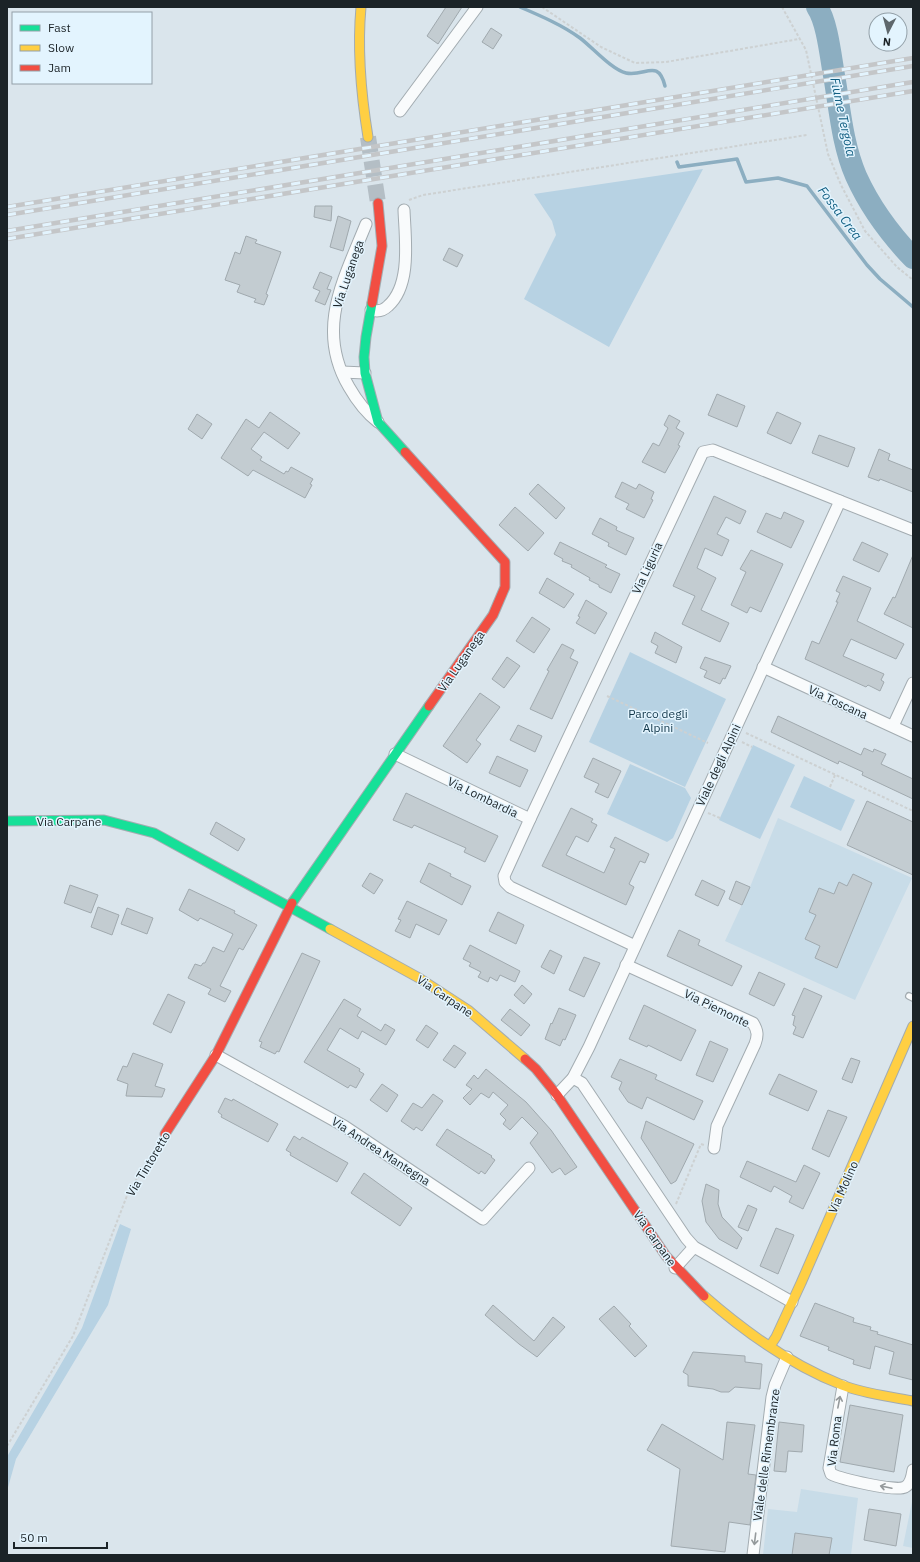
<svg xmlns="http://www.w3.org/2000/svg" width="920" height="1562" font-family="'IBM Plex Sans',sans-serif">
<style>
.built{fill:#c8dce8}
.green{fill:#b7d2e3}
.lines{fill:none;stroke-linecap:round;stroke-linejoin:round}
.stream{stroke:#8caec1;stroke-width:3.5}
.river{stroke:#8caec1;stroke-width:22}
.building{fill:#c3ccd1;stroke:#a0a9ae}
.secondary-tunnel{stroke:#b4bec5;stroke-width:16;stroke-dasharray:16 8;stroke-linecap:butt}
.lane-casing{stroke:#a3acb1;stroke-width:8}
.street-casing{stroke:#a3acb1;stroke-width:13}
.fast-casing{stroke:#a3acb1;stroke-width:11}
.slow-casing{stroke:#a3acb1;stroke-width:11}
.jam-casing{stroke:#a3acb1;stroke-width:11}
.path{stroke:#cdd1d2;stroke-width:2;stroke-dasharray:3 2;stroke-linecap:butt}
.lane{stroke:#f9fbfc;stroke-width:5.5}
.street{stroke:#f9fbfc;stroke-width:11}
.fast{stroke:#16e098;stroke-width:9}
.slow{stroke:#ffcf43;stroke-width:9}
.jam{stroke:#f24e42;stroke-width:9}
.rail-casing{stroke:#c4c6c8;stroke-width:4.5}
.rail{stroke:#e3f4fe;stroke-width:3;stroke-dasharray:9;stroke-linecap:butt}
.oneway{stroke:#959a9c}
.labels{text-anchor:middle;dominant-baseline:central;stroke-width:3;stroke-linejoin:round;paint-order:stroke}
.street-label{font-size:12px;fill:#1b2327;stroke:#e3f4fe}
.park-label{font-size:12px;fill:#13384b;stroke:#e3f4fe}
.water-label{font-size:13px;font-style:italic;fill:#115e81;stroke:#e3f4fe}
</style>
<rect width="100%" height="100%" fill="#dae5ec"/>
<g class="built">
<path d="M778,818L912,878L855,1000L725,941L750,887Z"/>
<path d="M801,1489L858,1498L851,1555H763L768,1509L797,1512Z"/>
<path d="M912,1502H913V1548L903,1546Z"/>
</g>
<g class="green">
<path d="M703,169L609,347L524,299L556,235L552,221L534,194Z"/>
<path d="M630,652L726,699L685,787L589,742Z"/>
<path d="M753,745L795,765L760,839L719,820Z"/>
<path d="M630,764L685,788L691,798L673,838L667,842L607,814Z"/>
<path d="M804,776L855,800L841,831L790,807Z"/>
<path d="M120,1224L131,1229L108,1305L16,1459L7,1491L8,1455L82,1328Z"/>
</g>
<g class="lines">
<g class="stream">
<path d="M520,7C541,16 562,25 580,38C592,47 612,70 626,73C645,77 658,58 665,86"/>
<path d="M677,162L679,167L737,159L746,182L778,178L807,186L867,265L880,279L913,307"/>
</g>
<path class="river" d="M817,7C828,23 831,61 835,81C840,112 843,146 856,176C870,207 890,234 913,258"/>
</g>
<g class="building">
<path d="M446,7H462L438,44L427,36Z"/>
<path d="M491,28L502,35L493,49L482,42Z"/>
<path d="M315,206H332L331,221L314,217Z"/>
<path d="M338,216L351,221L343,251L330,247Z"/>
<path d="M246,236L257,240L255,243L281,252L266,294L268,295L264,305L254,302L256,299L237,292L240,285L225,280L235,252L240,254Z"/>
<path d="M449,248L463,255L457,267L443,260Z"/>
<path d="M320,272L332,277L327,289L331,290L325,305L315,301L320,291L313,288Z"/>
<path d="M717,394L745,406L737,427L708,415Z"/>
<path d="M270,412L300,433L288,449L264,432L251,449L262,457L260,460L284,474L286,471L288,472L291,467L313,479L310,484L312,485L305,498L253,470L248,476L221,458L246,419L259,428Z"/>
<path d="M777,412L801,423L791,444L767,433Z"/>
<path d="M197,414L212,424L202,439L188,429Z"/>
<path d="M669,415L680,421L676,428L684,433L678,445L680,446L665,473L642,462L653,443L659,446L668,428L664,425Z"/>
<path d="M819,435L855,448L848,467L812,453Z"/>
<path d="M879,449L890,454L888,460L913,470V492L880,479L879,481L868,477Z"/>
<path d="M622,482L636,489L639,484L654,492L651,499L653,500L644,518L626,509L629,504L615,497Z"/>
<path d="M538,484L565,508L556,519L529,494Z"/>
<path d="M714,496L746,511L740,524L726,517L717,534L729,540L722,556L705,548L697,568L716,578L701,610L729,623L720,642L682,624L695,596L673,586Z"/>
<path d="M515,507L544,533L528,551L499,525Z"/>
<path d="M784,512L804,521L791,548L757,532L766,513L781,519Z"/>
<path d="M600,518L617,527L616,530L634,538L626,555L608,546L609,543L592,534Z"/>
<path d="M560,542L607,565L605,567L620,574L611,593L599,587V585L589,580L590,578L571,567L572,565L562,561L563,559L554,554Z"/>
<path d="M862,542L888,554L879,572L853,560Z"/>
<path d="M751,550L783,564L761,612L750,607L747,613L731,605L746,572L740,569Z"/>
<path d="M913,555V628L884,614L893,597L895,598Z"/>
<path d="M843,576L871,588L857,621L904,644L896,659L851,639L843,656L884,674L881,680L884,682L880,691L868,685L866,687L805,659L812,641L819,644L838,602H836L840,593L836,591Z"/>
<path d="M547,578L574,594L564,608L539,593Z"/>
<path d="M586,600L607,613L595,634L576,623L580,617L578,616Z"/>
<path d="M532,617L550,629L534,653L516,641Z"/>
<path d="M655,632L682,647L676,663L655,653L658,646L651,642Z"/>
<path d="M562,644L574,650L570,658L578,662L552,719L530,709L549,671L547,670Z"/>
<path d="M507,657L520,666L504,688L492,679Z"/>
<path d="M705,657L731,666L725,679L723,678L720,684L704,677L707,671L700,668Z"/>
<path d="M480,693L500,707L476,740L481,744L467,763L443,746Z"/>
<path d="M778,716L861,755L864,748L873,752L874,749L886,754L881,764L913,779V799L862,775L863,772L839,761L838,764L771,732Z"/>
<path d="M518,725L542,736L535,752L510,740Z"/>
<path d="M497,756L528,770L520,787L489,773Z"/>
<path d="M593,758L621,771L608,798L595,792L599,784L584,777Z"/>
<path d="M406,793L498,836L485,862L464,852L466,848L414,825L412,828L393,820Z"/>
<path d="M867,801L913,822V875L847,845Z"/>
<path d="M571,808L593,819L591,822L597,825L588,842L576,836L566,855L604,873L615,849L610,847L615,837L649,854L645,863L640,861L629,884L634,887L626,905L542,866Z"/>
<path d="M216,822L245,839L238,851L210,834Z"/>
<path d="M429,863L451,874L450,876L471,886L462,905L420,882Z"/>
<path d="M370,873L383,880L374,894L362,886Z"/>
<path d="M853,874L872,883L837,968L815,958L820,946L805,939L816,915L809,912L819,888L834,894L839,882L847,886Z"/>
<path d="M702,880L725,891L718,906L695,895Z"/>
<path d="M736,881L750,887L742,905L729,899Z"/>
<path d="M70,885L98,895L91,913L64,903Z"/>
<path d="M189,889L235,911L234,913L257,925L243,950L239,948L220,986L231,991L225,1002L208,994L211,989L188,978L195,964L201,966L203,963H205L213,947L224,952L233,934L200,918L198,921L179,910Z"/>
<path d="M407,901L447,920L439,935L416,924L410,938L395,931L401,920L398,919Z"/>
<path d="M98,907L119,915L112,935L91,927Z"/>
<path d="M127,908L153,918L147,934L121,924Z"/>
<path d="M498,912L524,925L516,944L489,931Z"/>
<path d="M679,930L700,940L698,945L742,966L732,986L667,956Z"/>
<path d="M470,945L520,971L515,982L500,975L497,981L490,977L488,982L478,977L481,972L469,966L471,963L463,959Z"/>
<path d="M550,950L562,956L554,974L541,967Z"/>
<path d="M302,953L320,961L279,1052L277,1051L275,1054L260,1047L262,1042L259,1041Z"/>
<path d="M584,957L600,963L584,997L569,990Z"/>
<path d="M759,972L785,984L774,1006L749,994Z"/>
<path d="M522,985L532,994L524,1004L514,995Z"/>
<path d="M804,988L822,996L803,1038L793,1034L796,1027L793,1025L795,1016L792,1015Z"/>
<path d="M168,994L185,1002L171,1033L153,1024Z"/>
<path d="M344,999L361,1009L357,1016L381,1031L385,1024L395,1030L386,1045L362,1031L358,1039L340,1028L327,1050L360,1069L359,1071L364,1074L356,1088L350,1085L348,1088L304,1062Z"/>
<path d="M644,1005L696,1030L681,1061L648,1045L647,1047L629,1039Z"/>
<path d="M559,1008L576,1015L565,1040L563,1039L560,1046L545,1039L551,1023L552,1024Z"/>
<path d="M510,1009L530,1025L521,1036L501,1020Z"/>
<path d="M426,1025L438,1033L428,1048L416,1040Z"/>
<path d="M710,1041L728,1049L713,1082L696,1075Z"/>
<path d="M454,1045L466,1053L455,1068L443,1060Z"/>
<path d="M133,1053L163,1064L155,1086L165,1089L162,1097L126,1096L128,1084L117,1080L123,1066L127,1067Z"/>
<path d="M851,1058L860,1061L852,1083L842,1079Z"/>
<path d="M620,1059L657,1075L655,1079L703,1101L694,1120L647,1097L642,1109L628,1102L619,1089L622,1082L611,1077Z"/>
<path d="M486,1069L526,1102L551,1130L577,1167L565,1175L560,1168L552,1173L530,1143L538,1133L522,1117L510,1130L503,1124L506,1120L500,1114L508,1105L493,1092L489,1098L481,1093L470,1105L463,1098L472,1089L466,1085L474,1075L478,1079Z"/>
<path d="M779,1074L817,1091L808,1111L769,1094Z"/>
<path d="M382,1084L398,1095L387,1112L370,1100Z"/>
<path d="M433,1094L443,1101L422,1131L416,1127L414,1130L401,1121L413,1103L422,1108Z"/>
<path d="M225,1098L232,1101L233,1099L278,1124L268,1142L221,1117L222,1115L218,1112Z"/>
<path d="M828,1110L847,1117L829,1157L812,1149Z"/>
<path d="M646,1121L694,1144L676,1181L671,1184L641,1138Z"/>
<path d="M447,1129L492,1156L491,1157L495,1160L485,1174L481,1171L479,1174L436,1145Z"/>
<path d="M294,1136L300,1140L302,1137L348,1163L337,1182L290,1155L291,1153L286,1150Z"/>
<path d="M747,1161L796,1182L804,1165L820,1173L803,1209L789,1202L792,1196L774,1186L771,1192L740,1177Z"/>
<path d="M364,1173L412,1208L400,1226L351,1193Z"/>
<path d="M706,1184L719,1190L718,1204L722,1217L742,1238L737,1249L719,1239L706,1222L702,1201Z"/>
<path d="M748,1205L757,1209L748,1231L738,1227Z"/>
<path d="M776,1228L794,1235L778,1274L760,1266Z"/>
<path d="M815,1303L854,1318L853,1322L871,1327L870,1330L878,1332L877,1334L913,1345V1380L889,1374L894,1352L875,1346L870,1369L853,1364L854,1360L828,1350L829,1347L800,1336Z"/>
<path d="M493,1305L534,1341L553,1317L565,1327L537,1357L519,1344L485,1315Z"/>
<path d="M614,1306L631,1324L629,1326L647,1346L635,1357L599,1319Z"/>
<path d="M693,1352L745,1356V1362L762,1364L760,1389L735,1387L729,1392H721L713,1389L688,1386V1375L683,1372Z"/>
<path d="M850,1405L903,1415L894,1472L840,1462Z"/>
<path d="M727,1422L755,1425L748,1474L756,1475L750,1525L729,1522L725,1552L671,1546L680,1469L647,1450L662,1424L723,1460Z"/>
<path d="M779,1422L804,1425L802,1452L788,1451L786,1472L774,1471Z"/>
<path d="M869,1509L901,1514L896,1546L864,1540Z"/>
<path d="M795,1533L832,1538L829,1555H792Z"/>
</g>
<g class="lines">
<path class="secondary-tunnel" d="M368,137L378,203"/>
<defs>
<path id="lane" d="M909,996L913,998"/>
<g id="street">
<path d="M400,111L477,7"/>
<path d="M366,224C344,279 315,329 349,387C357,401 365,412 378,422"/>
<path d="M371,310C378,312 383,311 388,306C412,285 405,238 404,210"/>
<path d="M342,372L365,373"/>
<path d="M763,667L913,736"/>
<path d="M893,726L913,683"/>
<path d="M395,754L530,819L504,876L505,882L510,887L635,946"/>
<path d="M530,819L703,452L713,450L840,501"/>
<path d="M626,965L753,1023C758,1031 758,1036 755,1044L717,1126L714,1148"/>
<path d="M216,1055L344,1126L483,1219L529,1168"/>
<path d="M573,1078L582,1083L686,1238L694,1247L792,1302"/>
<path d="M557,1095L573,1078L589,1047L840,501L913,530"/>
<path d="M675,1268L694,1247"/>
<path d="M843,1386L829,1468L831,1474C841,1479 896,1492 905,1487C911,1484 912,1476 913,1470"/>
<path d="M753,1555L772,1397L775,1385L787,1357"/>
</g>
<g id="fast">
<path d="M372,303L366,337L364,357L365,373L378,422L405,452"/>
<path d="M7,821L104,820L154,833L330,929"/>
<path d="M292,903L429,706"/>
</g>
<g id="slow">
<path d="M361,7C357,51 361,94 368,137"/>
<path d="M330,929L419,978L468,1010L525,1059"/>
<path d="M704,1296C745,1332 791,1365 842,1385C864,1394 889,1396 913,1401"/>
<path d="M770,1346L776,1337L801,1283L913,1026"/>
</g>
<g id="jam">
<path d="M372,303L382,246L378,203"/>
<path d="M405,452L505,562V587L493,615L429,706"/>
<path d="M525,1059L536,1069L557,1095L666,1256L704,1296"/>
<path d="M165,1134L216,1055L292,903"/>
</g>
</defs>
<use href="#lane" class="lane-casing"/>
<use href="#street" class="street-casing"/>
<use href="#fast" class="fast-casing"/>
<use href="#slow" class="slow-casing"/>
<use href="#jam" class="jam-casing"/>
<g class="path">
<path d="M542,7L601,47L635,63L666,62L799,39"/>
<path d="M782,7L806,50L828,154L841,185L865,231L897,267L913,280"/>
<path d="M409,200L423,195L807,135"/>
<path d="M607,696L708,743"/>
<path d="M746,733L913,811"/>
<path d="M742,742L752,747"/>
<path d="M830,787L835,775"/>
<path d="M708,813L720,818"/>
<path d="M676,1204L701,1144L704,1145"/>
<path d="M7,1446L73,1336L128,1193L158,1145"/>
</g>
<use href="#lane" class="lane"/>
<use href="#street" class="street"/>
<use href="#fast" class="fast"/>
<use href="#slow" class="slow"/>
<use href="#jam" class="jam"/>
<defs>
<g id="rail">
<path d="M7,207L913,58"/>
<path d="M7,215L913,66"/>
<path d="M7,231L913,82"/>
<path d="M7,239L913,91"/>
</g>
</defs>
<use href="#rail" class="rail-casing"/>
<use href="#rail" class="rail"/>
</g>
<defs><path id="oneway-shaft" d="M-6 0H5M1.5-3L5.5 0L1.5 3" fill="none" stroke-width="1.6" stroke-linecap="round" stroke-linejoin="round"/></defs>
<g class="oneway">
<use href="#oneway-shaft" transform="translate(839 1402) rotate(-79)"/>
<use href="#oneway-shaft" transform="translate(886 1487) rotate(-168)"/>
<use href="#oneway-shaft" transform="translate(755 1539) rotate(97)"/>
</g>
<g class="labels">
<g class="street-label">
<text transform="translate(348 274) rotate(-71)">Via Luganega</text>
<text transform="translate(647 568) rotate(-65)">Via Liguria</text>
<text transform="translate(461 661) rotate(-55)">Via Luganega</text>
<text transform="translate(838 702) rotate(25)">Via Toscana</text>
<text transform="translate(718 765) rotate(-65)">Viale degli Alpini</text>
<text transform="translate(483 797) rotate(26)">Via Lombardia</text>
<text x="69" y="821">Via Carpane</text>
<text transform="translate(445 996) rotate(34)">Via Carpane</text>
<text transform="translate(717 1008) rotate(26)">Via Piemonte</text>
<text transform="translate(381 1151) rotate(33)">Via Andrea Mantegna</text>
<text transform="translate(148 1164) rotate(-59)">Via Tintoretto</text>
<text transform="translate(843 1187) rotate(-66)">Via Molino</text>
<text transform="translate(655 1238) rotate(55)">Via Carpane</text>
<text transform="translate(834 1441) rotate(-83)">Via Roma</text>
<text transform="translate(766 1455) rotate(-82)">Viale delle Rimembranze</text>
</g>
<g class="park-label">
<text x="658" y="713">Parco degli<tspan x="658" dy="14">Alpini</tspan></text>
</g>
<g class="water-label">
<text transform="translate(843 117) rotate(78)">Fiume Tergola</text>
<text transform="translate(840 213) rotate(53)">Fossa Crea</text>
</g>
</g>
<rect width="920" height="1562" fill="none" stroke="#1b2327" stroke-width="16"/>
<rect x="12" y="12" width="140" height="72" fill="#e3f4fe" stroke="#93a0a8"/>
<rect x="20" y="25" width="20" height="6" fill="#16e098" stroke="#93a0a8"/>
<text x="48" y="32" font-size="12" fill="#1b2327">Fast</text>
<rect x="20" y="45" width="20" height="6" fill="#ffcf43" stroke="#93a0a8"/>
<text x="48" y="52" font-size="12" fill="#1b2327">Slow</text>
<rect x="20" y="65" width="20" height="6" fill="#f24e42" stroke="#93a0a8"/>
<text x="48" y="72" font-size="12" fill="#1b2327">Jam</text>
<g transform="translate(888 32) rotate(186)"><circle r="19" fill="#e3f4fe" stroke="#93a0a8"/>
<path d="M0-3L7 15L0 10L-7 15Z" fill="#5e676c"/>
<text y="-6" font-size="11" font-weight="bold" text-anchor="middle" fill="#1b2327">N</text>
</g>
<path d="M14 1542v6h93v-6" fill="none" stroke="#1b2327" stroke-width="2"/>
<text x="20" y="1542" font-size="12" fill="#1b2327" stroke="#e3f4fe" stroke-width="3" paint-order="stroke">50 m</text>
</svg>
